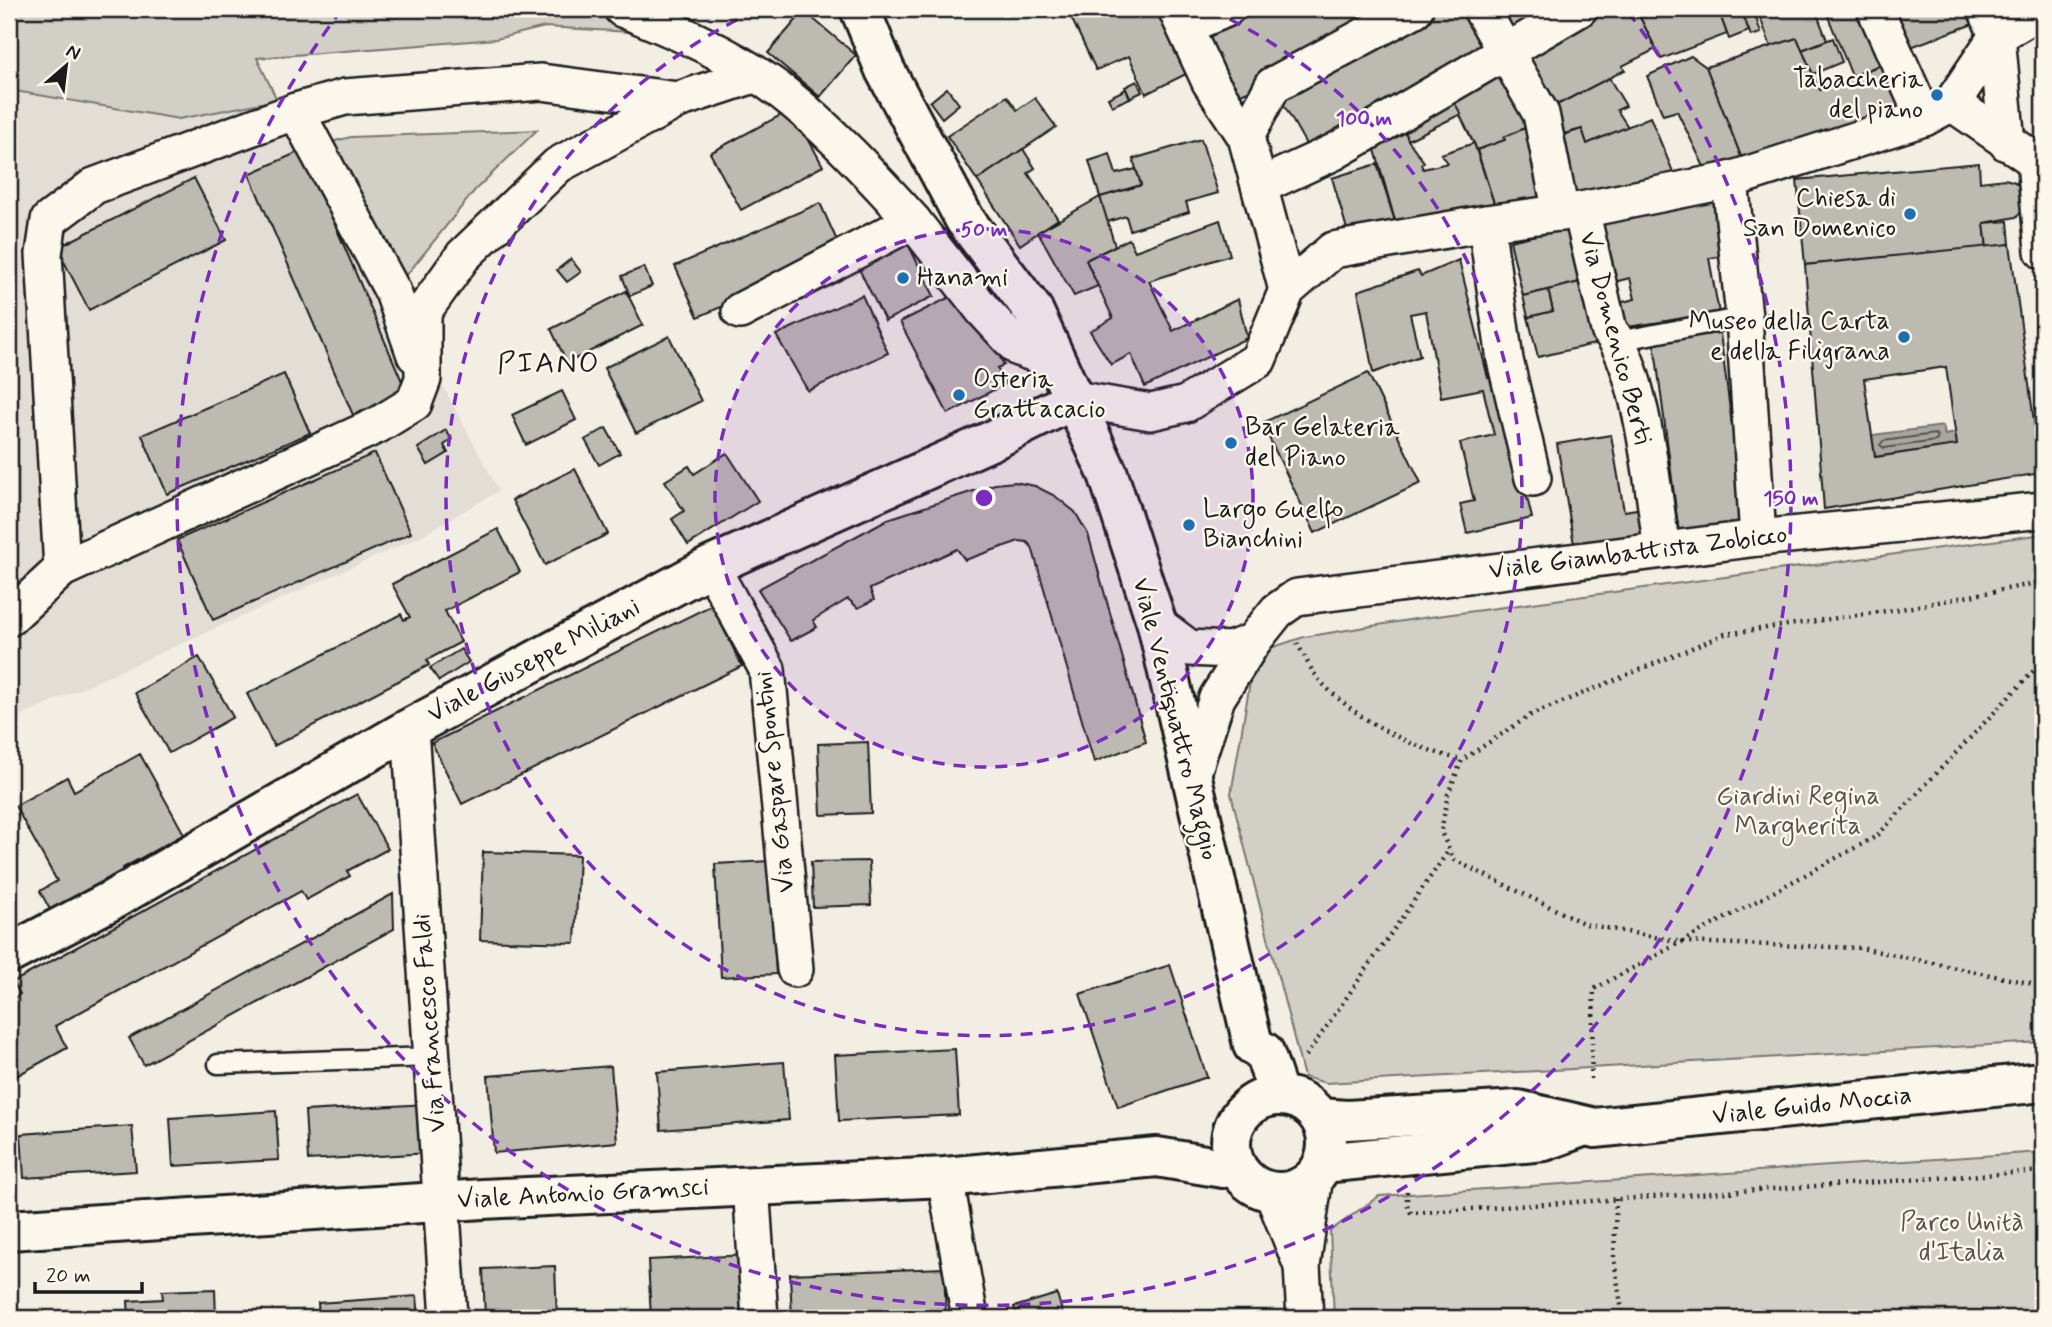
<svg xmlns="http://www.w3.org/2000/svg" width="2052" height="1327" font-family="Mynerve,sans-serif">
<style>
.built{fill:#e2ded5}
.green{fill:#d2cfc6;stroke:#777671;stroke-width:2}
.water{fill:#a9a6a0;stroke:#716f6b;stroke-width:2}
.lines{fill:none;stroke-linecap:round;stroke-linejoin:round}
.shore{stroke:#545351;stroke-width:2}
.building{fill:#bdbab1;stroke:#1c1c1c;stroke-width:2;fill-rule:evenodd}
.lane-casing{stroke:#1c1c1c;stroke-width:23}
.street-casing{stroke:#1c1c1c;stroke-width:40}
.secondary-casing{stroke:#1c1c1c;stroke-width:44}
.path{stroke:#1c1c1c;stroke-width:4.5;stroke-dasharray:2 5;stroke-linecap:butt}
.lane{stroke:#fbf7ec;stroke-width:18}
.street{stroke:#fbf7ec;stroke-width:35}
.secondary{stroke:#fbf7ec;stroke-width:38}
.ring{fill:none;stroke:#7b2cbf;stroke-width:3.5;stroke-dasharray:12 9}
.poi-dot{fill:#1f6fb2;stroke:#fbf7ec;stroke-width:2.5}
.labels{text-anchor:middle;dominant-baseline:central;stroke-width:5;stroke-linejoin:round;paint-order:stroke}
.poi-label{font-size:26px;fill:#1c1c1c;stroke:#fbf7ec;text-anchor:start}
.street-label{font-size:26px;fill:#1c1c1c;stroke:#fbf7ec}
.park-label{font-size:26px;fill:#53524f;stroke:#fbf7ec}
.quarter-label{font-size:30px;letter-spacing:2px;fill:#1c1c1c;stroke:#fbf7ec}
.centre{fill:#7b2cbf;stroke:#fbf7ec;stroke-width:3.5}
.ring-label{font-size:21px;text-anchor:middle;font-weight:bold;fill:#7b2cbf;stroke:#fbf7ec;stroke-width:5;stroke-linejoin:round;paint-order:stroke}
</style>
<rect width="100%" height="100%" fill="#f2eee4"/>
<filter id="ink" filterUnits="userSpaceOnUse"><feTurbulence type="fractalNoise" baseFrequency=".0143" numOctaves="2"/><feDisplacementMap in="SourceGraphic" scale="14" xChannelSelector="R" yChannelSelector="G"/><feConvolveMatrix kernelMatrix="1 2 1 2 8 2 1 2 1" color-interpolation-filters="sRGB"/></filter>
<g filter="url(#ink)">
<path class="built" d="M9,90L179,119L289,98L499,491L419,537L9,721Z"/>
<g class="green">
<path d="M9,9H662L647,33L545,27L496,39L257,58L277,100L179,119L9,90Z"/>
<path d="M537,130L475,190L393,292L315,146L351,137Z"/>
<path d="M2043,534V1042L1326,1083L1304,1077L1231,794L1255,653L1304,637L1415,619Z"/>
<path d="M2043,1152V1318H1334L1330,1231L1379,1196Z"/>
</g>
<path class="water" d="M1943,426L1945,435L1955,433L1957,445L1875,457L1872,435Z"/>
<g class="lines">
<path class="shore" d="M1935,434L1938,437L1936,441L1884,448L1880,445L1883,441Z"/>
</g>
<g class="building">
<path d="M1067,9H1169L1196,69L1146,94L1129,56L1096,70Z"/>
<path d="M1265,9H1398L1290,56L1293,64L1263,84L1230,99L1202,38Z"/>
<path d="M1428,9H1473L1497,51L1312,155L1277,93Z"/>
<path d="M1489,9H1549L1507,45Z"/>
<path d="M1601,9H1636L1656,49L1622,66L1625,70L1551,108L1521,53Z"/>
<path d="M1636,9H1718L1727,34L1661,59Z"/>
<path d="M1718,9H1741L1749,31L1729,39Z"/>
<path d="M1741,9H1753L1761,33L1751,36Z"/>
<path d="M1757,9H1815L1827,40L1802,50L1797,38L1771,47Z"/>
<path d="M1825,9H1869L1890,61L1852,76Z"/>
<path d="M1887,9H1978L1981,21L1900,51Z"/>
<path d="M804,11L856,55L820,97L768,53Z"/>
<path d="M1797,38L1820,90L1890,61L1916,115L1745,167L1706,67Z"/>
<path d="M1833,38L1842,62L1813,74L1802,50Z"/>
<path d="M1691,56L1706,67L1745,167L1707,173L1677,111L1663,115L1647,76Z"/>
<path d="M1507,62L1539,122L1504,137L1505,140L1477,150L1450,95Z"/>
<path d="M1609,78L1626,106L1617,110L1628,127L1587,144L1582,129L1560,135L1551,108Z"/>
<path d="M1137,81L1142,92L1130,98L1125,87Z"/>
<path d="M947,88L959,104L942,118L930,102Z"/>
<path d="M1126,89L1130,98L1112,106L1108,98Z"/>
<path d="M1450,95L1461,114L1408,140L1402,122Z"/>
<path d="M1007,96L1017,110L1035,98L1056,127L977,180L947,136Z"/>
<path d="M792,109L823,166L741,210L710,153Z"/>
<path d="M1650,117L1674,174L1574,200L1554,138L1582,129L1587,144Z"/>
<path d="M1402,122L1408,140L1424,162L1421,164L1423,169L1448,163L1441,154L1474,143L1497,212L1397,228L1372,139Z"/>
<path d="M1539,122L1553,202L1497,212L1477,150L1505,140L1504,137Z"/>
<path d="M1201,139L1218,193L1186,202L1189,212L1130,230L1126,216L1107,222L1100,197L1141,185L1133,159Z"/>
<path d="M1023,149L1035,168L1028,173L1058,219L1020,245L977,180Z"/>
<path d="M303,150L407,393L353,415L249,174Z"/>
<path d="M1110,154L1116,174L1136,169L1141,185L1100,197L1089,161Z"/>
<path d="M1979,163L1980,182L2005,179L2015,182L2023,190V211L2016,217L1984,223L1987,248L1805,265L1797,180Z"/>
<path d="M1377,164L1397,228L1349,236L1332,178Z"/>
<path d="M194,178L226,240L89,310L57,248Z"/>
<path d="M1718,195L1725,256L1709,258L1719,313L1621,328L1615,304L1635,299L1630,278L1610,283L1596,225Z"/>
<path d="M1100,197L1115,246L1086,260L1098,286L1074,296L1038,232Z"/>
<path d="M820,203L843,254L698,317L675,266Z"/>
<path d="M1220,220L1230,255L1149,281L1173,331L1238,299L1247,338L1145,387L1131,354L1111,365L1090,331L1113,318L1086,260L1129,239L1135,251Z"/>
<path d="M2008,221L2010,244L1987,248L1984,223Z"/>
<path d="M1575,226L1588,280L1523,296L1510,241Z"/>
<path d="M902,232L934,296L885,321L853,257Z"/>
<path d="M2010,244L2041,473L1824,509L1805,265ZM1946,367L1957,445L1875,457L1864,379Z"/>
<path d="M571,259L581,272L567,282L557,270Z"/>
<path d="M1459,260L1488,378L1498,376L1532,518L1467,533L1460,504L1474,501L1460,443L1494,435L1483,389L1441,397L1426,311L1410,314L1420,356L1373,373L1358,291L1418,271L1421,276Z"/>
<path d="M644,267L652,286L630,296L622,276Z"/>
<path d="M1588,280L1603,342L1538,357L1528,317L1553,311L1548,290Z"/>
<path d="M1548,290L1553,311L1528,317L1523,296Z"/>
<path d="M626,291L643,325L567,363L551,329Z"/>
<path d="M958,293L984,326L1004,365L997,368L1005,384L948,414L900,322Z"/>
<path d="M862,295L888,353L808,391L776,335Z"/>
<path d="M1720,333L1745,525L1679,533L1654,341Z"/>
<path d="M669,336L701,401L636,433L604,368Z"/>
<path d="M1368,373L1421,483L1315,533L1262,423Z"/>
<path d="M284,374L310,433L167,494L142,435Z"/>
<path d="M562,391L576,420L526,445L512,415Z"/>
<path d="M606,428L620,453L599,465L585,440Z"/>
<path d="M446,430L452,440L444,445L448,453L428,465L418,448Z"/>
<path d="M1611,435L1624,511L1643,508L1648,537L1575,550L1557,444Z"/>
<path d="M375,453L411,533L213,620L177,540Z"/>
<path d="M727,453L758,501L688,545L672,519L684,511L665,481L689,466L694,474Z"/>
<path d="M575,469L608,534L545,565L512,500Z"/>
<path d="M1015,482L1035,486L1055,496L1075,512L1088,534L1146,742L1094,762L1032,547L1027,542L1019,541L965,560L957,549L870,589L874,600L858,608L848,599L813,620L817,627L791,641L758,589L888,519L995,484Z"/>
<path d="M498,529L520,572L445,611L461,642L427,660L429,665L274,746L247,694L401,614L404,620L410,617L392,584Z"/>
<path d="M712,605L742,666L462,804L432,743Z"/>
<path d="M461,649L469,662L439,681L430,668Z"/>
<path d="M199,657L233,717L169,753L135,693Z"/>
<path d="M868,742L871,813L821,815L818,744Z"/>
<path d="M140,754L184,834L123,868L129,880L56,921L40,891L57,881L15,806L67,777L74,791Z"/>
<path d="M357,794L388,849L347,871L350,876L306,900L301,891L55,1026L67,1048L9,1080V1001L20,994L13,982Z"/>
<path d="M483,852L579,855L575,943L480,940Z"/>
<path d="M770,861L776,974L721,977L715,864Z"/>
<path d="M869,861L871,905L813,907L811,862Z"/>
<path d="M393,894L394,929L144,1065L129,1038Z"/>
<path d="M1170,965L1207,1077L1118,1107L1080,994Z"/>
<path d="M955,1049L959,1115L839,1121L835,1055Z"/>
<path d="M784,1062L789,1120L661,1130L657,1072Z"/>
<path d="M611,1066L617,1142L494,1153L488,1076Z"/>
<path d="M427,1104L430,1153L308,1160L305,1111Z"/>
<path d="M276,1111L279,1160L173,1166L170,1118Z"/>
<path d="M132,1126L136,1171L24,1178L21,1134Z"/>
<path d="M748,1255L751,1318H651L648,1260Z"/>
<path d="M555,1266L557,1318H485L483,1269Z"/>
<path d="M944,1268L946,1318H792L790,1274Z"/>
<path d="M215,1289L216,1318H129L128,1301L163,1299L162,1291Z"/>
<path d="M1057,1294L1064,1318H1018L1014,1307Z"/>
<path d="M417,1296L419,1318H319L318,1303Z"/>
</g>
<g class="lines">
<defs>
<g id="lane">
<path d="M1618,341L1744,317"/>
<path d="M218,1064L433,1057"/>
</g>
<g id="street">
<path d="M622,9C677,31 735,56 783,93C828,128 875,179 913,221"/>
<path d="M1176,9L1210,82L1246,137L1287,290"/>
<path d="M1481,9L1541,114L1561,213"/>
<path d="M1875,9L1924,118"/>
<path d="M1986,9L1997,36L2007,143"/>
<path d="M1186,26L1226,9"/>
<path d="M1952,103L2043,166"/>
<path d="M1246,137L1273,85L1415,9"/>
<path d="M2035,161L2043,251"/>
<path d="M1730,180L1744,317L1758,538"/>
<path d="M1260,186L1334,152L1579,9"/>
<path d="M1581,210L1609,330C1642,368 1654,498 1662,550"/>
<path d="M1486,223L1505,360L1533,478"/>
<path d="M740,311L913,221L983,310L1018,348L1058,362"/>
<path d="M415,355L393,292L296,111L345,97L541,82L678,100"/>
<path d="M1075,399L1151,412L1186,404L1258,360L1287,290L1333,250L1486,223L1581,210L1730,180L1924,118L1952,103L1997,36L2043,9"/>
<path d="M711,566L767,669L795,969"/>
<path d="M62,569L44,254L49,220L94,186L296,111"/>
<path d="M9,618L62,569L378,425L414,403L423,379V312L463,256L558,165L678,100L754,75"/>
<path d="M1157,624L1189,648L1230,650L1253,641L1277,611L1297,597L1758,538L2043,510"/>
<path d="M410,728L449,1318"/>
<path d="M1192,776L1217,698L1253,641"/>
<path d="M945,1177L970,1318"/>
<path d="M751,1185L760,1318"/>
<path d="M1272,1192L1302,1266"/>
<path d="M1305,1318L1302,1266L1315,1176"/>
</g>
<g id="secondary">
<path d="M860,9L885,70L965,220L1033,310L1108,474L1157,624L1253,1045L1264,1052L1279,1096"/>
<path d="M9,954L114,899L410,728L711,566L995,439L1075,399"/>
<circle cx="1279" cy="1144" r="48"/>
<path d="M1320,1118L1347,1120L1518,1110L1595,1128L2043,1082"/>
<path d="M1323,1163L1544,1141L1582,1127"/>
<path d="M9,1230L483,1199L945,1177L1157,1157L1223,1168L1235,1165"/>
</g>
</defs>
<use href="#lane" class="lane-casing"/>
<use href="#street" class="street-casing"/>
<use href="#secondary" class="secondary-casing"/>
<g class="path">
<path d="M2043,582L1907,608L1725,634L1531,715L1462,760L1448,794L1441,832L1454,860L1585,924L1681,942L1861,948L2043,986"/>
<path d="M1297,643C1304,655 1311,671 1320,681C1358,721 1409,747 1462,760"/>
<path d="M1306,1056L1449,850"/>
<path d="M1591,1079L1594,989L1877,836L2043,661"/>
<path d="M1407,1191V1205L1411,1213L2043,1171"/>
<path d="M1616,1199L1614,1259L1623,1318"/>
<path d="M2014,1318L2043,1306"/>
</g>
<use href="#lane" class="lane"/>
<use href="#street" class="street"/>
<use href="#secondary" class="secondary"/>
</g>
</g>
<circle cx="984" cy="498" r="269" fill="#7b2cbf" fill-opacity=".12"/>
<g class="ring">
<circle cx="984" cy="498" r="269"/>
<path d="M1211 10A538 538 0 1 1 757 10"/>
<path d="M1628 12A807 807 0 1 1 340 12"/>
</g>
<g class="poi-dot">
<circle cx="1937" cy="95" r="7"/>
<circle cx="1910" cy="214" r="7"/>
<circle cx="903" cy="278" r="7"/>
<circle cx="1904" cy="337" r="7"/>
<circle cx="959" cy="395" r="7"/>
<circle cx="1231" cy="443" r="7"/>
<circle cx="1189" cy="525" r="7"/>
</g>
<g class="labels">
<g class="poi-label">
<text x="1923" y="80" text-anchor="end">Tabaccheria<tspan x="1923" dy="30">del piano</tspan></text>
<text x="1896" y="199" text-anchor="end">Chiesa di<tspan x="1896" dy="30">San Domenico</tspan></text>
<text x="917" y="278">Hanami</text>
<text x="1890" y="322" text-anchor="end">Museo della Carta<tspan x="1890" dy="30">e della Filigrana</tspan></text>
<text x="973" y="380">Osteria<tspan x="973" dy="30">Grattacacio</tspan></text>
<text x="1245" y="428">Bar Gelateria<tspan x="1245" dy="30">del Piano</tspan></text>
<text x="1203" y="510">Largo Guelfo<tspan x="1203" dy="30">Bianchini</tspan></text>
</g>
<g class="street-label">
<text transform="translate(1615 338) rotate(75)">Via Domenico Berti</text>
<text transform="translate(1638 553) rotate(-7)">Viale Giambattista Zobicco</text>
<text transform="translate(534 661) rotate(-28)">Viale Giuseppe Miliani</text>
<text transform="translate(1175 719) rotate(76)">Viale Ventiquattro Maggio</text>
<text transform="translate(775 782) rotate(-96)">Via Gaspare Spontini</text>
<text transform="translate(430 1023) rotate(-94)">Via Francesco Faldi</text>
<text transform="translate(1812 1106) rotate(-6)">Viale Guido Moccia</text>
<text transform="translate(583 1194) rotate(-3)">Viale Antonio Gramsci</text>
</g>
<g class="park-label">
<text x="1798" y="797">Giardini Regina<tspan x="1798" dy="30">Margherita</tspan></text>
<text x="1962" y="1223">Parco Unità<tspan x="1962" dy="30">d'Italia</tspan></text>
</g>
<g class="quarter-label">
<text x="549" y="363">PIANO</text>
</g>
</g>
<circle cx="984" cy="498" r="10" class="centre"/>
<g class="ring-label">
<text x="1364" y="125">100 m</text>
<text x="984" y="236">50 m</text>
<text x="1791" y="505">150 m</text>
</g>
<rect width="2052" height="1327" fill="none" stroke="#fbf7ec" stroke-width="35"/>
<rect x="18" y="18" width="2017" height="1292" fill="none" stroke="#1c1c1c" stroke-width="2.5" filter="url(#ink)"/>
<g transform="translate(66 66) rotate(28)" stroke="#fbf7ec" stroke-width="5" paint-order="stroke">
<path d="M0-5L12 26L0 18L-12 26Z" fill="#1c1c1c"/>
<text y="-10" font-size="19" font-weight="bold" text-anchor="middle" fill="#1c1c1c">N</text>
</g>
<path d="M35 1282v10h107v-10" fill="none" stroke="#1c1c1c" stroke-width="3.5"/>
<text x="46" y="1282" font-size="21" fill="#1c1c1c" stroke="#fbf7ec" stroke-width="5" paint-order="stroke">20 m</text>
</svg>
